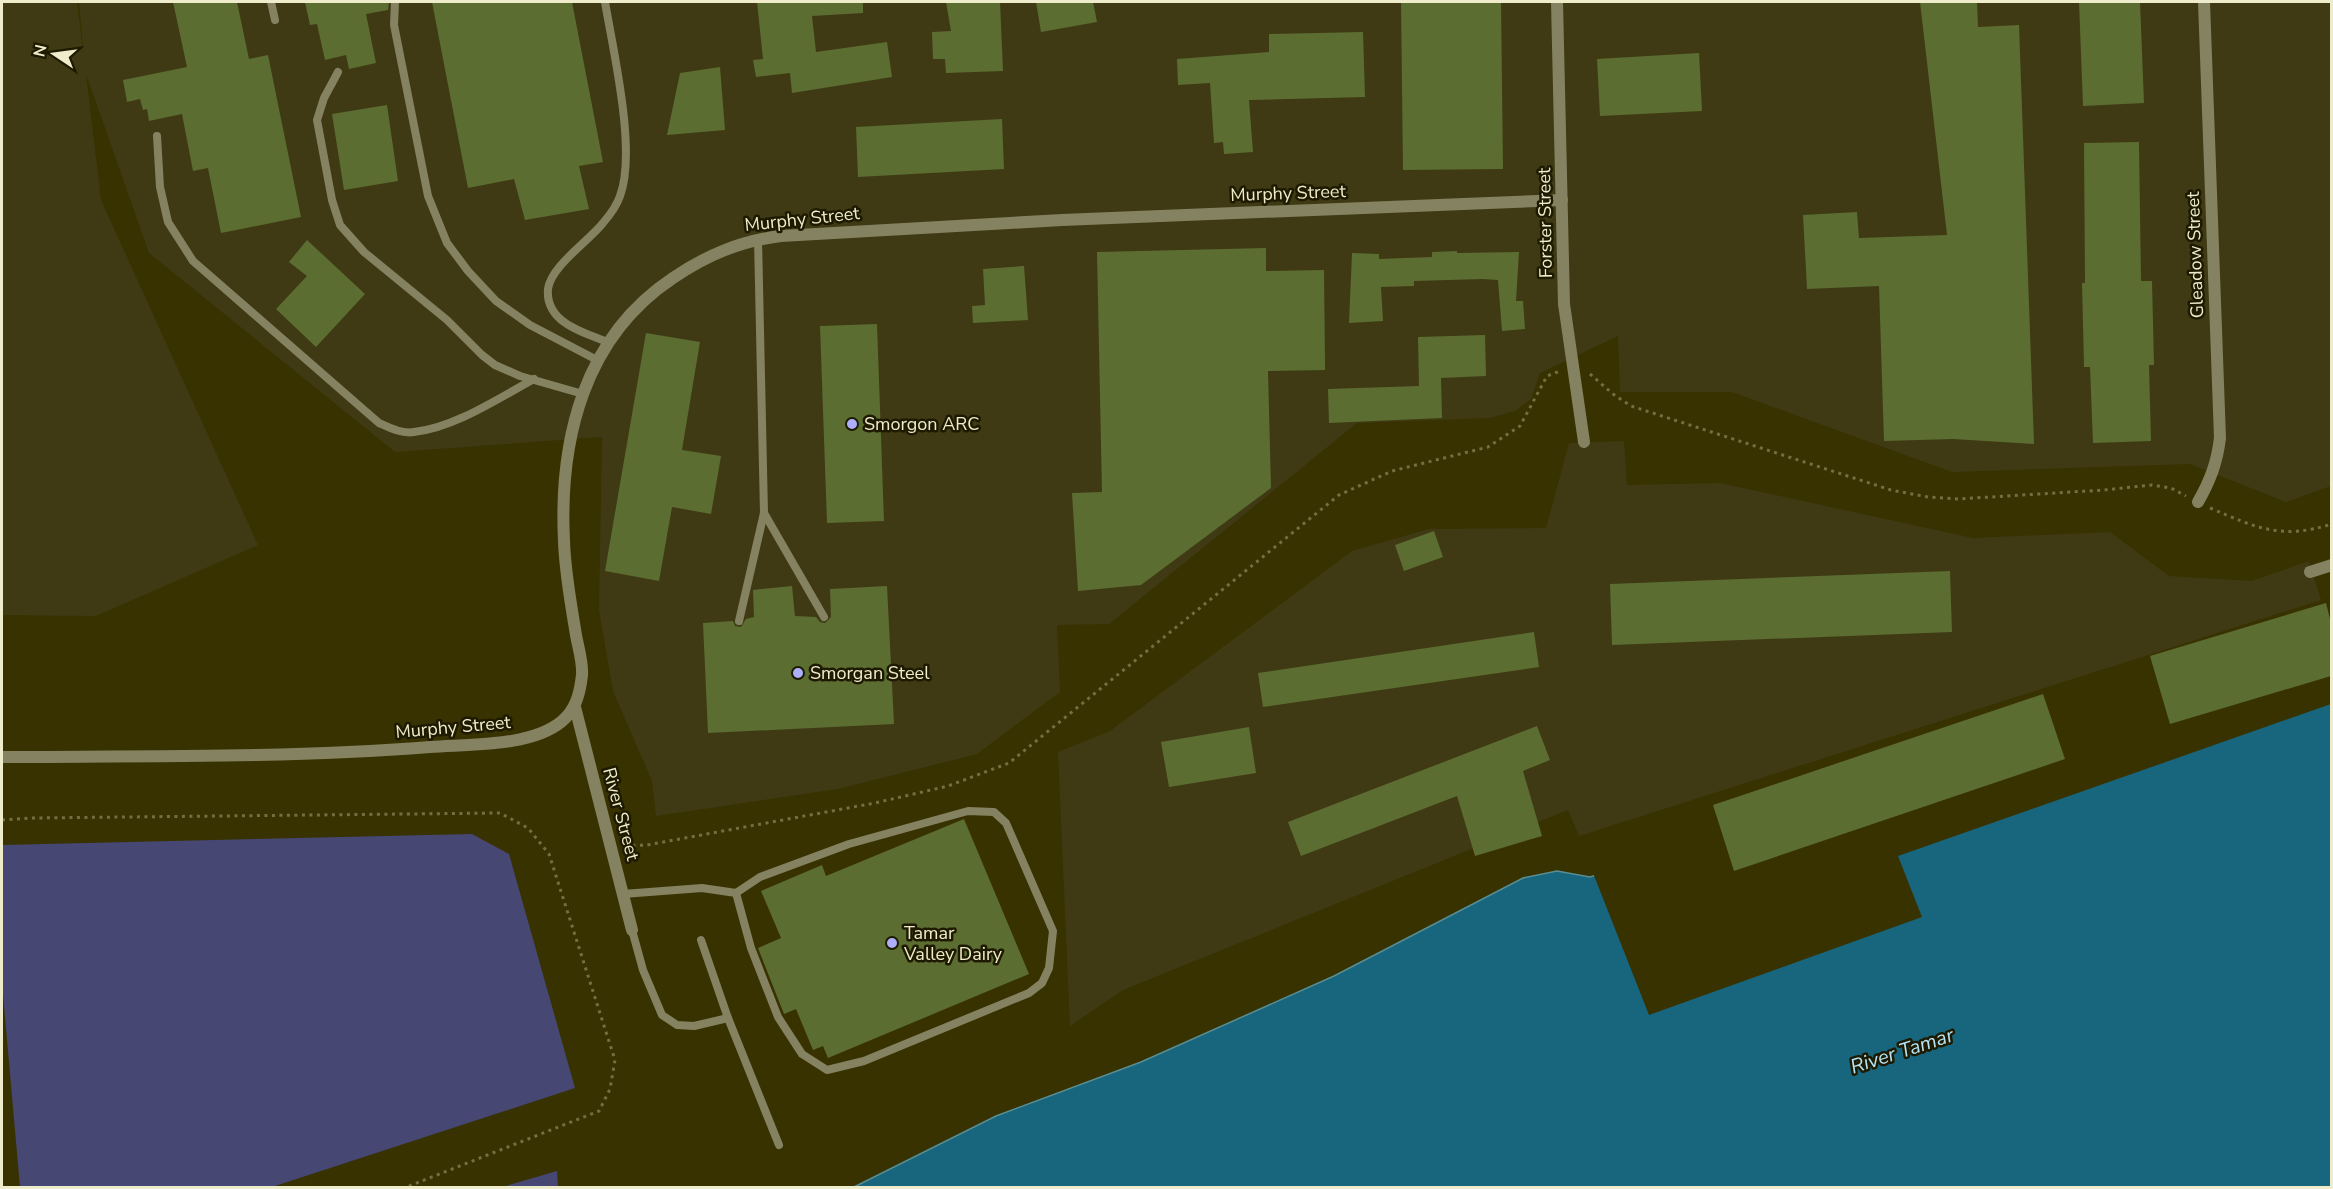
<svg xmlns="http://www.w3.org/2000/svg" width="2333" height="1189" font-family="'Nunito Sans',sans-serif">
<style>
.built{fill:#3f3a13}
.green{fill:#464772}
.water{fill:#17667d;stroke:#588e94;stroke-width:1.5}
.pier{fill:#383200}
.building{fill:#5c6d32}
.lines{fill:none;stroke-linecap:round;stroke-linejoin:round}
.path{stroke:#746f43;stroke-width:3;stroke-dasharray:3 4.5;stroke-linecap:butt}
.service{stroke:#858262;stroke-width:8}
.minor{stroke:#858262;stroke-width:12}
.tertiary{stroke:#858262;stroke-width:12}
.poi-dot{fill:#adaffb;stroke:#1d1a01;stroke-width:2}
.labels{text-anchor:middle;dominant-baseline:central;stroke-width:5;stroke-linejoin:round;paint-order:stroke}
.street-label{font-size:18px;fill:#efeccb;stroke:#1d1a01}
.poi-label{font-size:18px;fill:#efeccb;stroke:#1d1a01;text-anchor:start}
.water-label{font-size:20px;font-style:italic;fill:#b6e4f4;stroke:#1d1a01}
</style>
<rect width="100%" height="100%" fill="#383200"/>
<g class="built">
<path d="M2,2H77L84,59L79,2H2331V486L2286,502L2190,464L1952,472L1732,392H1620L1618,336L1540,373L1531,399L1515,411L1489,418L1357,423L1109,624L1057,625L1060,692L977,754L838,789L656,816L652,781L613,691L599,610L602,437L395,452L149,253L86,74L101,200L258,545L96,616L2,615Z"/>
<path d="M1624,441L1627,485L1720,483L1973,538L2110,532L2169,576L2252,581L2309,561L2321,600L1579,836L1568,810L1123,990L1070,1026L1058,752L1110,731L1352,551L1429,529L1546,528L1569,443Z"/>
</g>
<g class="green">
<path d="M472,834L509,854L575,1088L272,1187H20L2,983V845Z"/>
<path d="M557,1171L558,1187H502Z"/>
</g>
<path class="water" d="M2331,619V1187L852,1188L996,1116L1141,1062L1334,976L1523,878L1557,871L1590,877L1903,781Z"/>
<path class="pier" d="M2332,616L2331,704L1898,856L1922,917L1649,1015L1593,873L1902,778Z"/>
<g class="building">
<path d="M173,2H237L249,59L268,55L301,217L221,233L208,168L193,171L182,114L149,121L147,109L143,110L140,99L127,102L123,80L187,67Z"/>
<path d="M305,2H389L388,10L366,14L376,63L349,69L346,55L325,60L317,24L310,25Z"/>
<path d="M432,2H572L603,162L579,166L589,209L525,220L514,179L468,188Z"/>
<path d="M757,2H863V13L812,16L816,52L887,42L892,77L792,93L790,73L756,77L753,60L763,59Z"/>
<path d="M946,2H1000L1003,71L946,73L945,59H933L932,32L951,31Z"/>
<path d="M1036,2H1093L1097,22L1041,32Z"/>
<path d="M1401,2H1501L1503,169L1403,170Z"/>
<path d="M1920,2H1977L1978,27L2019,25L2034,444L1953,439L1884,441L1879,286L1807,289L1803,215L1857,212L1859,238L1947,235Z"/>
<path d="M2079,2H2140L2144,103L2083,106Z"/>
<path d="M1363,32L1365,97L1249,100L1253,152L1224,154L1223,142L1214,143L1210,83L1178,85L1177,59L1269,52V34Z"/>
<path d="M1699,53L1702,111L1600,116L1597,59Z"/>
<path d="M720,67L725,130L667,135L680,73Z"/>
<path d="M387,105L398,181L344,190L332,114Z"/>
<path d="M1002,119L1004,169L858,177L856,127Z"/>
<path d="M2139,142L2141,281H2152L2154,365H2149L2151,441L2093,443L2090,367H2084L2082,283H2085L2084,143Z"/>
<path d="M307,240L365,294L316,347L276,309L307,276L289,262Z"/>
<path d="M1266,248V271L1324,270L1325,363V370L1268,371L1271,488L1141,585L1078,591L1072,493L1102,492L1097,252Z"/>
<path d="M1457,251V253L1519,252L1516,301H1523L1525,329L1502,331L1498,280L1483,279L1414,281V286L1381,287L1383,321L1349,323L1352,253L1379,254V259L1432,257V252Z"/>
<path d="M1024,266L1028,320L973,323L972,306L985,305L983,269Z"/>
<path d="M877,324L884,521L827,523L820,326Z"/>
<path d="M646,333L700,342L682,450L721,456L711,514L672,507L659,581L605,571Z"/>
<path d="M1485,335L1486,376L1441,378L1442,418L1329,423L1328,389L1419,386L1418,337Z"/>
<path d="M1434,531L1443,557L1404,571L1395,545Z"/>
<path d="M1950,571L1952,632L1612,645L1610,584Z"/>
<path d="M792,586L795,616L816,617L820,622L825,623L831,617L830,589L887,586L894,724L708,733L703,623L733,621L735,626L741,627L746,619L754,617L753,590Z"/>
<path d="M2326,603L2331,623V676L2170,724L2150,656Z"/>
<path d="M1534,632L1539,667L1263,707L1258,673Z"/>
<path d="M2043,694L2065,759L1734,871L1713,805Z"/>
<path d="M1537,726L1550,760L1523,771L1542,836L1475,856L1457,796L1301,856L1288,822Z"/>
<path d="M1249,727L1256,773L1169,787L1161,742Z"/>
<path d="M964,819L1029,974L828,1058L823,1046L813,1050L796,1009L784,1014L758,948L781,938L761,891L822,865L826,876Z"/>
</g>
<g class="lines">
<g class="path">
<path d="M1590,374L1613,394L1631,406L1891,490L1928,497L1958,499L2104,490L2152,485L2171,488L2186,496"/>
<path d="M2210,508C2257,528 2281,540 2332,524"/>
<path d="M2,820L32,818L500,813L528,828L549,854L615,1060L610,1089L599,1111L404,1188"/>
<path d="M625,846L647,845L875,803L948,786L1009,763L1339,495L1392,471L1488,447L1520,426L1547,376L1560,371"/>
</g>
<g class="service">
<path d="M271,2L275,20"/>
<path d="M395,2L394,25L428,196L447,243L468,271L496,301L530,325L597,360"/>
<path d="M605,2C613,50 637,151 620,196C617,205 609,216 603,223C589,241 551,266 548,289C545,322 583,333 608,342"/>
<path d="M338,72L324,98L317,120L332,200L340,225L364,252L447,320L482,355L495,365L520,376L583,394"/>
<path d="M157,136L160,187L168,222L193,261L379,423C390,428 402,434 414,432C454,428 499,398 534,379"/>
<path d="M764,513L824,617"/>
<path d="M739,621L764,513L758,239"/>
<path d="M623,894L702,888L736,893L751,948L778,1017L802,1054L827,1070L864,1061L1029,993L1042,983L1049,968L1053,931L1006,823L994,812L968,811L849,844L760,877L736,893"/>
<path d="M632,930L643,970L662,1015L677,1025L694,1026L728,1018"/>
<path d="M701,940L728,1018L779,1145"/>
</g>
<g class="minor">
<path d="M1564,304L1584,442"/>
<path d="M2198,502C2210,481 2217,463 2220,438L2204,2"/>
<path d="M2310,572L2332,565"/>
<path d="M575,707L632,930"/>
<path d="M2,757C144,756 288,758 430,747C469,744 530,747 561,722C576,710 580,693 582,675C583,662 578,647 576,635C571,604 565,573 564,541C559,439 584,337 673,278C707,255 740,241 781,236L1062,220L1562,200"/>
</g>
<path class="tertiary" d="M1557,2L1564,304"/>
</g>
<g class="poi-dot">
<circle cx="852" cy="424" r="6"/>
<circle cx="798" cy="673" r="6"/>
<circle cx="892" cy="943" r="6"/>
</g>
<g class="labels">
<g class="street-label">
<text transform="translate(1288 193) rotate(-2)">Murphy Street</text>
<text transform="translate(802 219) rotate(-6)">Murphy Street</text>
<text transform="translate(1545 223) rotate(-91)">Forster Street</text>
<text transform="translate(2195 255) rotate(-92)">Gleadow Street</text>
<text transform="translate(453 727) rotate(-5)">Murphy Street</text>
<text transform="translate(621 814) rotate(75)">River Street</text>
</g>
<g class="poi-label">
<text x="864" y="424">Smorgon ARC</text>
<text x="810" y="673">Smorgan Steel</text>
<text x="904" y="933">Tamar<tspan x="904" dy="21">Valley Dairy</tspan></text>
</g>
<g class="water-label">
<text transform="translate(1902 1051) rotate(-18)">River Tamar</text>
</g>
</g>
<rect width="2333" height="1189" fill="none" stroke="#efeccb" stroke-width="6"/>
<g transform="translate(54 54) rotate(283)" stroke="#1d1a01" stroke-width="4.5" paint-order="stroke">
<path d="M0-4.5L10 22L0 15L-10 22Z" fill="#efeccb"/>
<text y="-9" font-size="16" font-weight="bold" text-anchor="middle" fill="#efeccb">N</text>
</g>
</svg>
